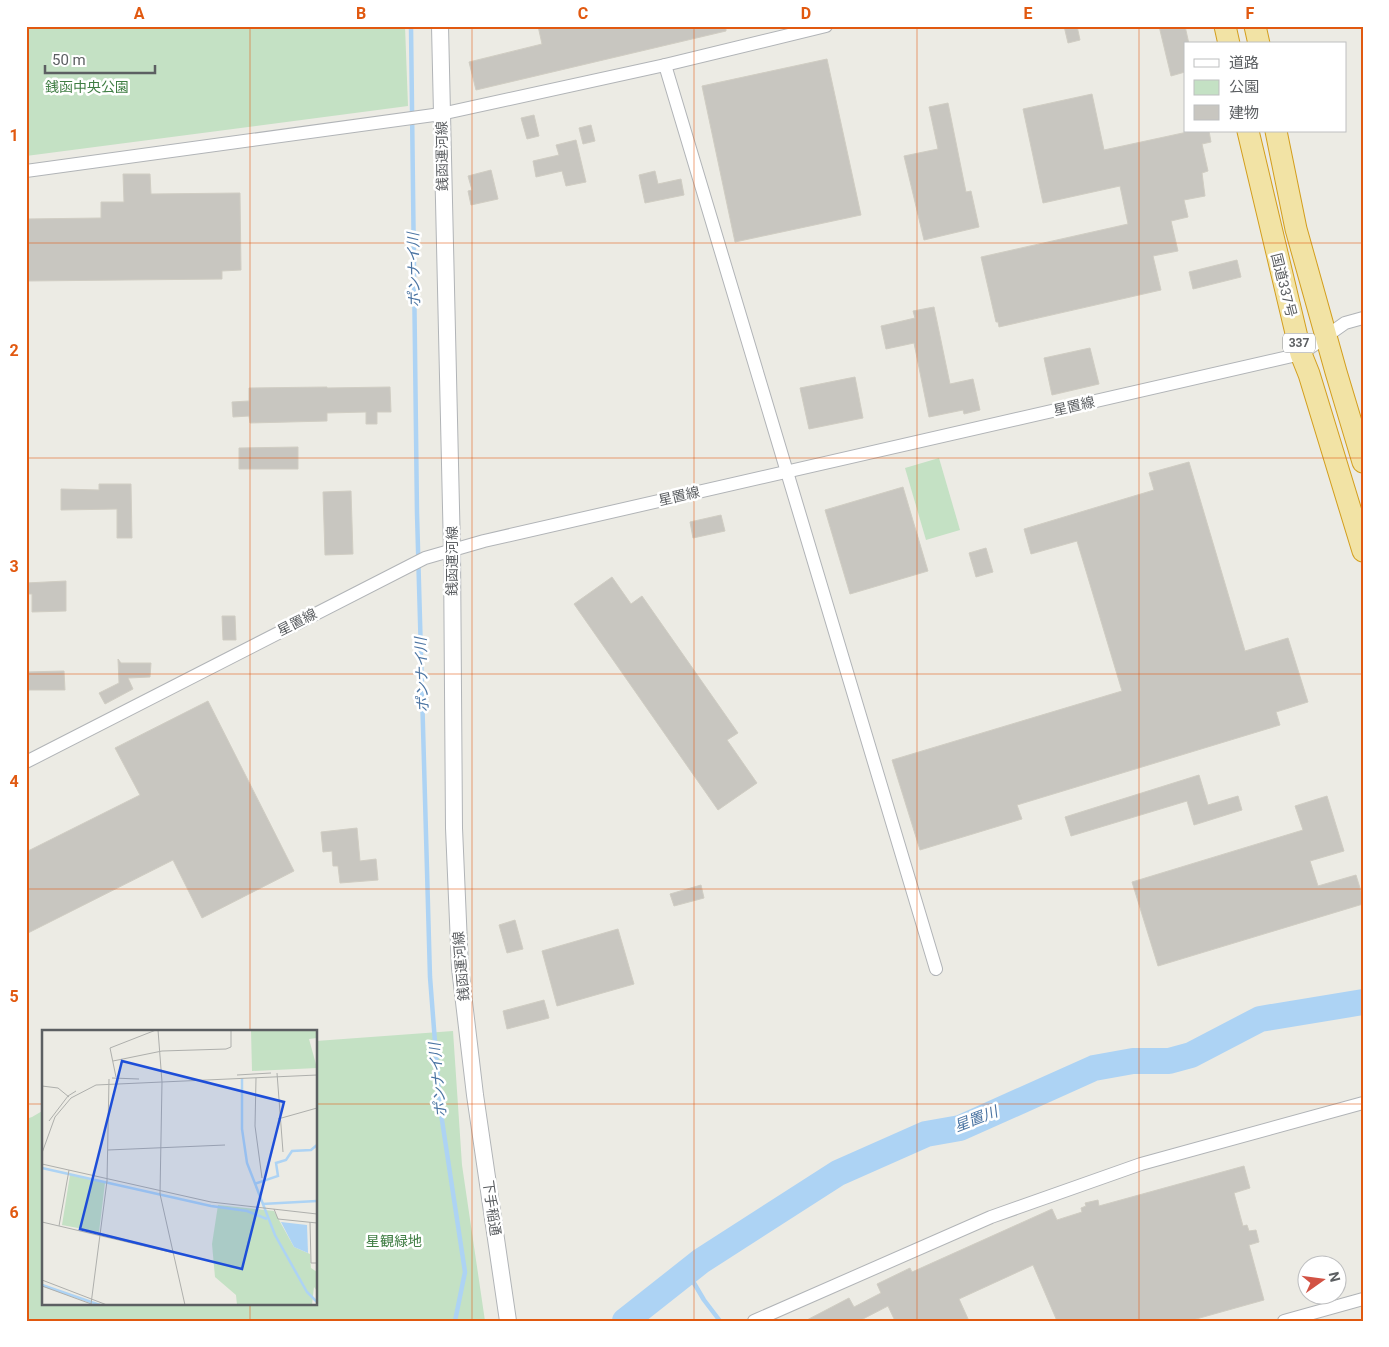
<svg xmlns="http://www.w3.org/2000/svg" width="1389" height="1347" font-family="Roboto,'Noto Sans JP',sans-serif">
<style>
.green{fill:#c4e1c4}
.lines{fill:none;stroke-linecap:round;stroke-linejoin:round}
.stream{stroke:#add3f4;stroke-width:4.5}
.river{stroke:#add3f4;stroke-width:26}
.building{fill:#c8c6c0;stroke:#d0cdc3}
.minor-casing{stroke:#b1b4b7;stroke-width:14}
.tertiary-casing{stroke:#b1b4b7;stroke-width:18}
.trunk-casing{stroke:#d39e1d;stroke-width:23}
.minor{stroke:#fff;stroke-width:12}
.tertiary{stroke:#fff;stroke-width:16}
.trunk{stroke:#f2e3a5;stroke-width:21}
.grid{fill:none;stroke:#e15910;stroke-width:1;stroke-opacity:0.55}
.labels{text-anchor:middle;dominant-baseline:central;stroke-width:5;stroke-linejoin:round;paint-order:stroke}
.shield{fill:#fff;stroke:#8d8f91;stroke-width:1}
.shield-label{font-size:12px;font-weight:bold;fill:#5c5f62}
.park-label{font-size:14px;fill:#407e44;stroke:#fff}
.street-label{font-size:14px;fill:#5c5f62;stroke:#fff}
.water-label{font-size:15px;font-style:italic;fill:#4c75a3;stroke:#fff}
.inset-river{fill:none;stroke:#add3f4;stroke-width:2.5}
.inset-road{fill:none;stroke:#aeafac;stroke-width:1}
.view{fill:#1d4ed8;fill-opacity:0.15;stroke:#1d4ed8;stroke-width:2.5}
.inset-edge{fill:none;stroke:#5c5f62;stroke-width:2.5}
.neatline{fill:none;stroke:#e15910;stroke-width:2}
.grid-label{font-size:16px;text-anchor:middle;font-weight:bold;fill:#e15910}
</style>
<rect width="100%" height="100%" fill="#ecebe4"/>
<g class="green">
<path d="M26,26H405L408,106L26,156Z"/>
<path d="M939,458L960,530L926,540L905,468Z"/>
<path d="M453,1031L462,1165L485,1321H26V1119L32,1117L44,1110V1303H316V1041Z"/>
</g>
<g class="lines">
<g class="stream">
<path d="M411,26L417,513L430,977L440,1107L465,1272L455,1321"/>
<path d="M688,1273L704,1300L720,1321"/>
</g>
<path class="river" d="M625,1321L701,1261L838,1173L926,1134L960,1128L1094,1068L1133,1061H1169L1191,1055L1260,1019L1363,1002"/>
</g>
<g class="building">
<path d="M538,26H726V31L476,90L469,62L542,44Z"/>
<path d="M1064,26H1077L1080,40L1068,43Z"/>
<path d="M1159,26H1185L1189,44H1185V72L1171,76Z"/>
<path d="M827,59L861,215L735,242L702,86Z"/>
<path d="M1092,94L1104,150L1192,131H1209L1211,142L1202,144L1208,171L1202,173L1205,196L1184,200L1188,217L1171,221L1178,251L1153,256L1161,290L999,327L998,322H996L981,257L1128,224L1120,186L1043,203L1023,109Z"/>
<path d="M948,103L966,192L971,191L979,227L924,240L904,156L938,149L929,107Z"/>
<path d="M534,115L539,136L527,139L521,118Z"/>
<path d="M591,125L595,141L583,144L579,128Z"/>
<path d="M576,140L586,182L566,186L562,171L536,177L533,161L559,155L556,145Z"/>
<path d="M491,170L498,199L471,205L468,191L472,190L468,176Z"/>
<path d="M655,171L658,184L681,179L684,195L645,203L639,175Z"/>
<path d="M123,174H150L151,194L240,193L241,270L222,271V279L26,281V219L101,218V202H124Z"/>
<path d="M1237,260L1241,277L1193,289L1189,272Z"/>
<path d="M934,307L950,384L973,379L980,410L964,414L963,410L929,417L914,343L886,349L881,326L915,318L913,311Z"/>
<path d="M1090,348L1099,384L1052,395L1044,358Z"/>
<path d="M855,377L863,418L809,429L800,388Z"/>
<path d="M327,387V388L390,387L391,412H377V424H366V412L327,413V421L250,423L249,416L233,417L232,402L249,401V388Z"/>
<path d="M298,447V469H239V448Z"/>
<path d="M1189,462L1245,651L1288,638L1308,702L1276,712L1280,725L1017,805L1022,819L920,850L892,760L1122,691L1077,541L1031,554L1024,529L1154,490L1149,473Z"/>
<path d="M99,484H131L132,538H117V509L61,510V489L99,490Z"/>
<path d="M903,487L928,571L850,594L825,510Z"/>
<path d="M351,491L353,554L325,555L323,492Z"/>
<path d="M721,515L725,531L693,538L690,522Z"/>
<path d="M986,548L993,572L976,577L969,553Z"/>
<path d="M612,577L631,604L642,596L738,733L727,740L757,783L718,810L574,604Z"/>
<path d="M66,581V611L32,612V594H26V583Z"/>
<path d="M222,616H235L236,640H223Z"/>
<path d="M118,659L121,663H151L150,677L128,678L133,689L105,704L99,693L119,683Z"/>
<path d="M64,671L65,690H26V672Z"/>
<path d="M208,701L294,871L202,918L173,860L26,934V852L140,795L115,748Z"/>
<path d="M1199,775L1208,805L1238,796L1242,810L1194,825L1187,801L1071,836L1065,817Z"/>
<path d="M1327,796L1344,851L1310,861L1318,886L1356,875L1363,898V904L1158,966L1132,882L1303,830L1295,806Z"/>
<path d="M357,828L360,861L376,859L378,880L340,883L338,866H333L332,851L323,852L321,832Z"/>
<path d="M701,885L704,898L674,906L670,894Z"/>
<path d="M515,920L523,949L507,953L499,925Z"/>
<path d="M618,929L634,984L557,1006L542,951Z"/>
<path d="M544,1000L549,1018L507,1029L503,1011Z"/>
<path d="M1244,1166L1250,1188L1234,1193L1243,1226L1247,1225L1249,1231L1256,1230L1259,1242L1249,1245L1264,1300L1189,1321H1057L1033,1265L959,1299L969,1321H895L888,1306L859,1321H805L849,1298L854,1307L881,1293L877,1284L910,1268L912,1272L1052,1209L1057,1220L1082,1212L1081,1208L1086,1206L1085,1203L1098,1200L1099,1206Z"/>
</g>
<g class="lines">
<defs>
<g id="minor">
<path d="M665,65L936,969"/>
<path d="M26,171L441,114L665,65L826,26"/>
<path d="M26,762L425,558L484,541L1301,354L1345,323L1363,318"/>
<path d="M754,1321L991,1217L1141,1164L1363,1103"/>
<path d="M1284,1321L1363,1299"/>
</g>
<path id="tertiary" d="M440,26L452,551L454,828L460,968L475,1095L508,1321"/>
<g id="trunk">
<path d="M1225,26L1229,44"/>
<path d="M1255,26L1259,44"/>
<path d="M1248,131L1301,354L1309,374L1363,551"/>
<path d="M1276,131L1296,229L1336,372L1363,462"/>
</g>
</defs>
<use href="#minor" class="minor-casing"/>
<use href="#tertiary" class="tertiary-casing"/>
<use href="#trunk" class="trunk-casing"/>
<use href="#minor" class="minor"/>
<use href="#tertiary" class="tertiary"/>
<use href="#trunk" class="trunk"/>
</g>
<path class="grid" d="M250,26V1031M472,26V1321M694,26V1321M917,26V1321M1139,26V1321M26,243H1363M26,458H1363M26,674H1363M26,889H1363M26,1104H44M316,1104H1363M250,1303V1321"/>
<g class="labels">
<rect class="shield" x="1283" y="333.5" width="32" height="19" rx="4"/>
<g class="shield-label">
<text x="1299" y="343">337</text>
</g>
<g class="park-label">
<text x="87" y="87">銭函中央公園</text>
<text x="394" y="1241">星観緑地</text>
</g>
<g class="street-label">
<text transform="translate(442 156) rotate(-91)">銭函運河線</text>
<text transform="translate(1284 285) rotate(76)">国道337号</text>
<text transform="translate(1074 406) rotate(-13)">星置線</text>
<text transform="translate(679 496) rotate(-13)">星置線</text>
<text transform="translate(452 561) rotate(-90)">銭函運河線</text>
<text transform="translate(297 622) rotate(-27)">星置線</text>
<text transform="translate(461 966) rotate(-95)">銭函運河線</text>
<text transform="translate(492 1208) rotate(82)">下手稲通</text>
</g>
<g class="water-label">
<text transform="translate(414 270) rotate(-91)">ポンナイ川</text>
<text transform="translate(422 675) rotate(-92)">ポンナイ川</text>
<text transform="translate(438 1080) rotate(-95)">ポンナイ川</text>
<text transform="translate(976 1119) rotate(-21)">星置川</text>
</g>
</g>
<g transform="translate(42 1030)">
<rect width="275" height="275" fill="#ecebe4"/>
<path d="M209,0H275V8L267,9L275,38L210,41ZM28,145L63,153L57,202L20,195ZM176,175L232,181L252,217L268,224L269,238L275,242V261L272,257L270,275H195L194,265L173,247L170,214Z" fill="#c4e1c4"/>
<path d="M239,192L265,195L266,223L252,217Z" fill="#add3f4"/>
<path class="inset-river" d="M200,48V99L205,133L233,205L265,262L275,272M0,138L169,176L205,181L225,189M212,154L236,146L234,133L244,130L250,121L269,120L275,115M220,174L275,171M0,255L58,275"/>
<path class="inset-road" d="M116,0L120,52L118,164L143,275M71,31L120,21L184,19L189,17V0M235,43L241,122M195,45L229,43M74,47L68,18L114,0M70,48L97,49M214,48L213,96L220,148M0,56L16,58L27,67M236,89L275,78M7,91L26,66L34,61M66,120L183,115M0,123L13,87L29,68L54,55L275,45M0,134L169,172L275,184M232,179L236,189L275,193M0,192L132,223M268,192L269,233H275M17,196L27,140M0,250L65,275M0,256L52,275M49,274L65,151L67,49"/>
<path class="view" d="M80,31L242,72L200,239L38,199Z"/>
<rect width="275" height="275" class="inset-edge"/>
</g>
<rect width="1389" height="1347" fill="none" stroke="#ffffff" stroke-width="55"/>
<rect x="1184" y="42" width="162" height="90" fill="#ffffff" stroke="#bebfc0"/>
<rect x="1194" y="59" width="25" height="8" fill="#ffffff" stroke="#bebfc0"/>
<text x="1229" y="68" font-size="15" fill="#5c5f62">道路</text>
<rect x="1194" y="80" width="25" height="15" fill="#c4e1c4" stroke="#bebfc0"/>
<text x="1229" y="92" font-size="15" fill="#5c5f62">公園</text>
<rect x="1194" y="105" width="25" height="15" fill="#c8c6c0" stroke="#bebfc0"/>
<text x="1229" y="118" font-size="15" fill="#5c5f62">建物</text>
<g transform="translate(1322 1280) rotate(76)"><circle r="24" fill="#ffffff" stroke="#bebfc0"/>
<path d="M0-4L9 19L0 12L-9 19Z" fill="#d25244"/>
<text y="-8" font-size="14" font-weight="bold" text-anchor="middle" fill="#5c5f62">N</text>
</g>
<path d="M45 65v8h110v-8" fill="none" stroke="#5c5f62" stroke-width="2.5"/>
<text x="52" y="65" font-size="15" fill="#5c5f62" stroke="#ffffff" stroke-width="4" paint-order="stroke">50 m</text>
<rect x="28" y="28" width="1334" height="1292" class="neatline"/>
<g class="grid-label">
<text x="139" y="19">A</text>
<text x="361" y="19">B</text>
<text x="583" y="19">C</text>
<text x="806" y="19">D</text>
<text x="1028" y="19">E</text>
<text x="1250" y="19">F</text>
<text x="14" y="141">1</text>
<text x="14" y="356">2</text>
<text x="14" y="572">3</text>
<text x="14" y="787">4</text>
<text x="14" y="1002">5</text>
<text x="14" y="1218">6</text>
</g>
</svg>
